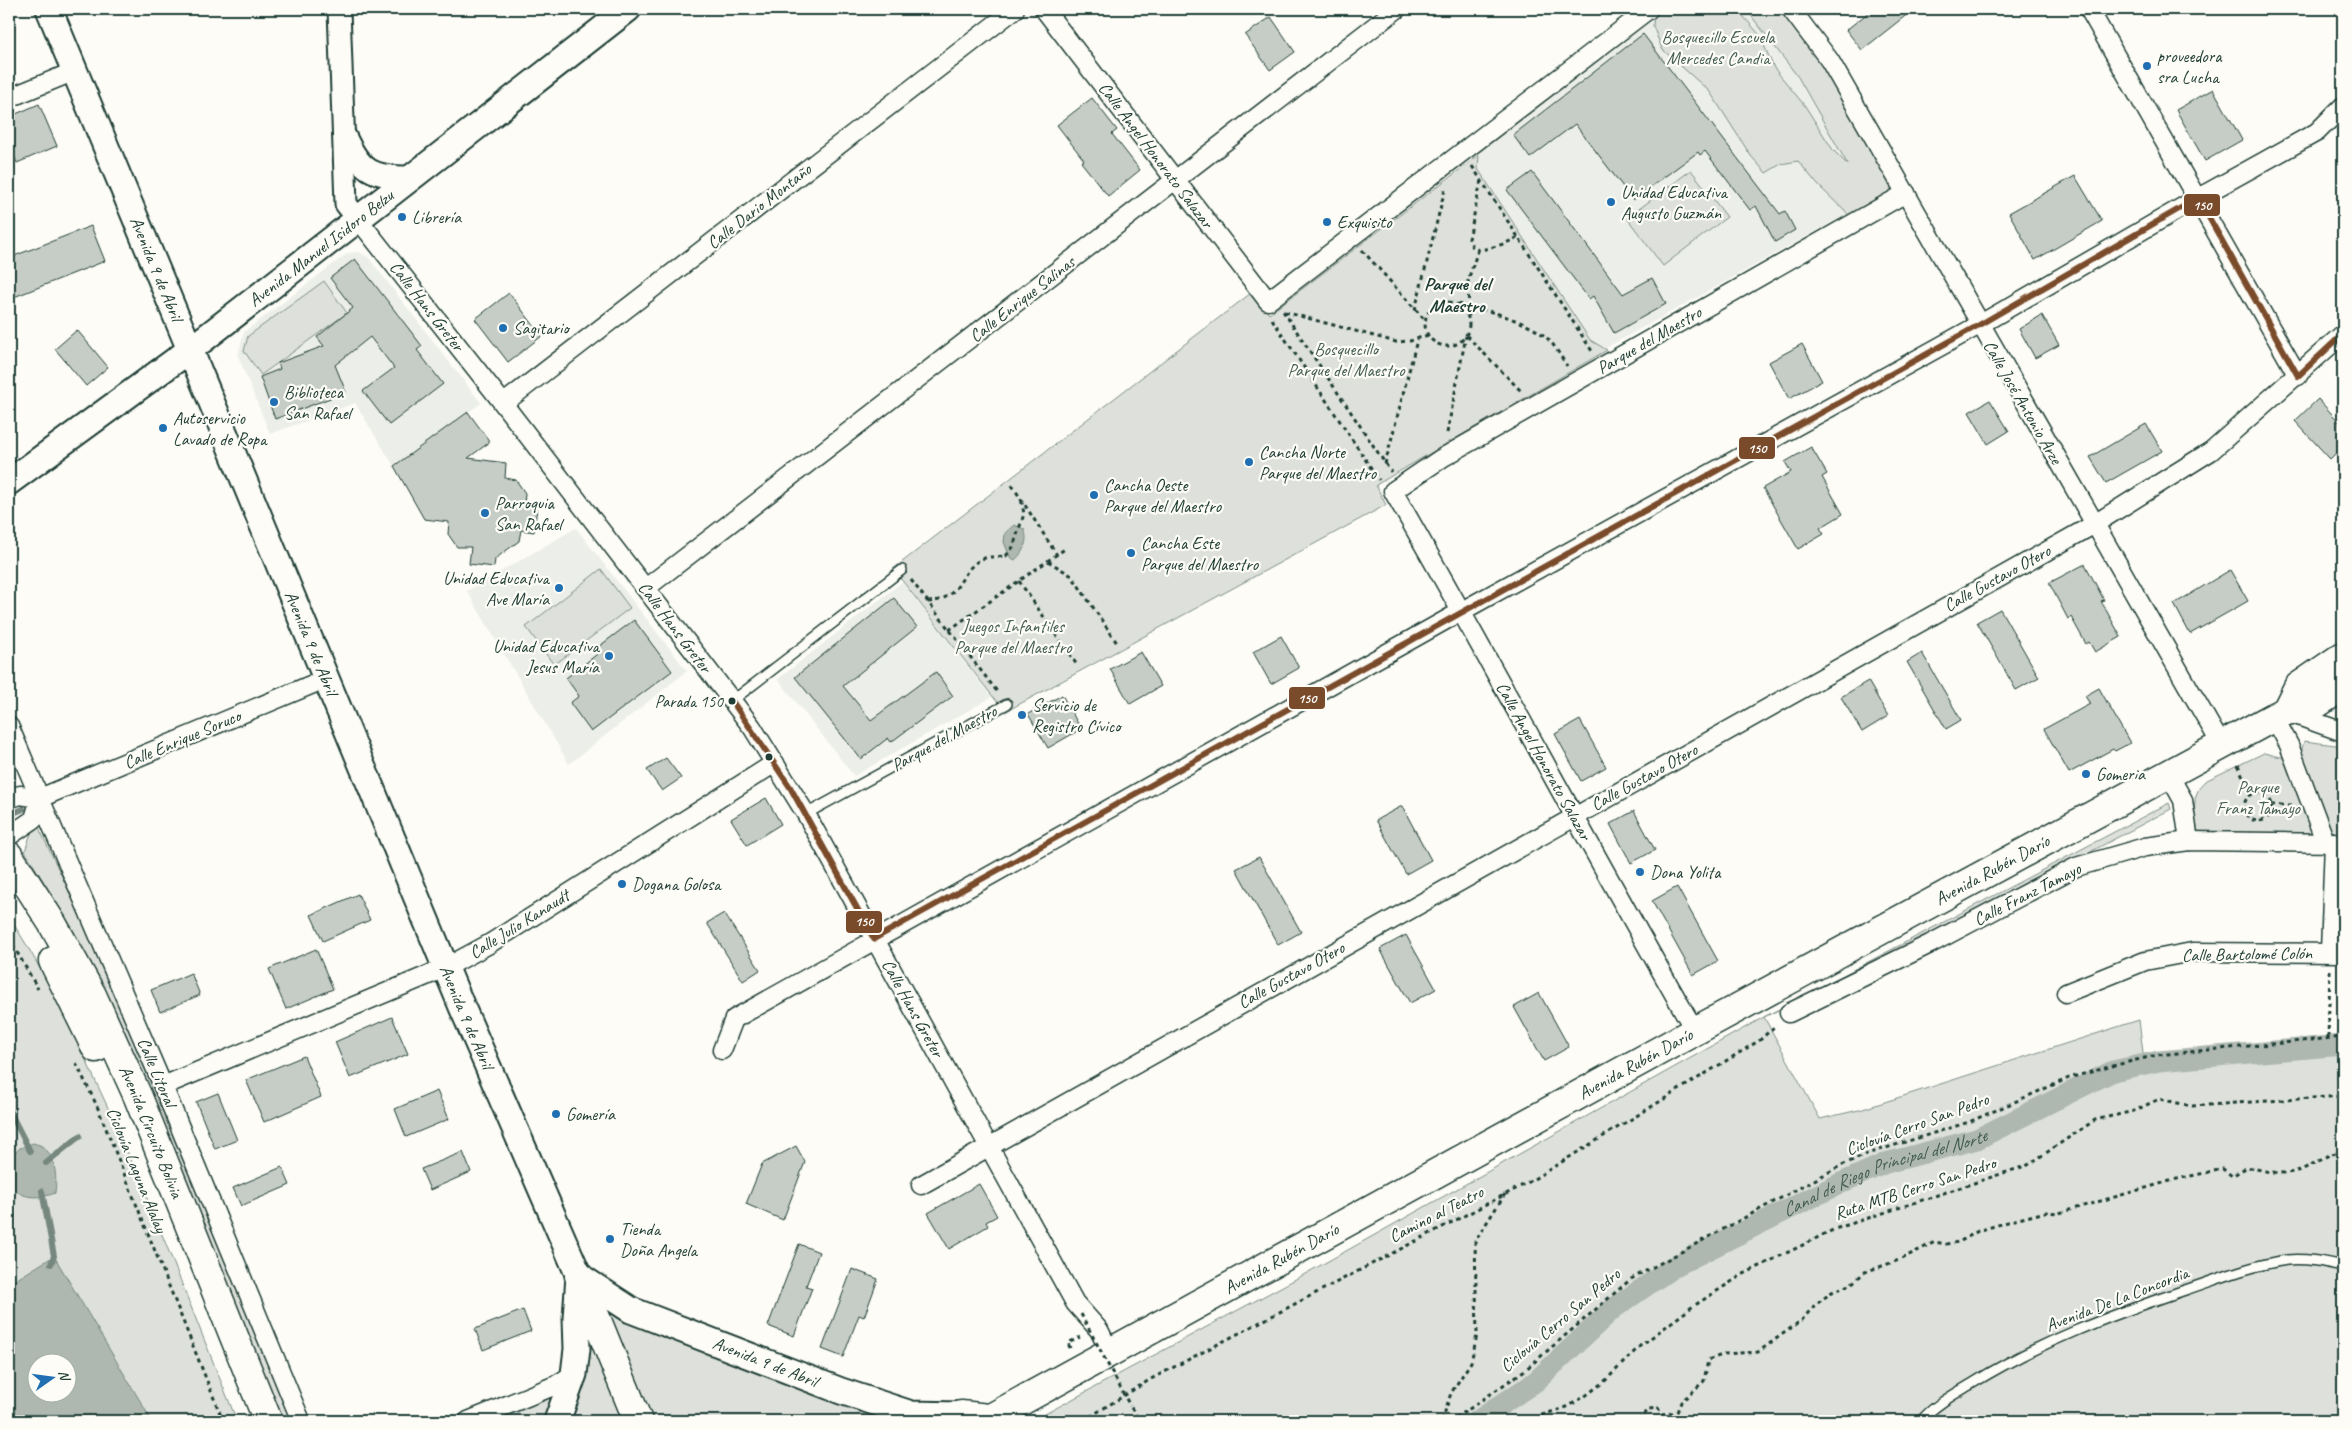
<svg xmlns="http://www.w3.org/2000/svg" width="2352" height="1430" font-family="Caveat,sans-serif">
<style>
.built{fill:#eceee9}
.green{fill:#dde0db;stroke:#7e8e88;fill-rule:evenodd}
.water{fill:#aeb8b1;stroke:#75877f;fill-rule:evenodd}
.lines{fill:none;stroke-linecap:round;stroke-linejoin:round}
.stream{stroke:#75877f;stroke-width:6}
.canal{stroke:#aeb8b1;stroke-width:21}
.building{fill:#c6cdc7;stroke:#1f3d34}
.service-casing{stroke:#1f3d34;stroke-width:12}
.minor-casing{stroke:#1f3d34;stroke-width:21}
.tertiary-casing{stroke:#1f3d34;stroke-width:25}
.secondary-casing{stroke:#1f3d34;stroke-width:29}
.trunk-casing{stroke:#1f3d34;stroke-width:31}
.path{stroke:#1f3d34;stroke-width:3;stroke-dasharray:4 4;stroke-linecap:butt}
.service{stroke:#fdfcf7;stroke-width:9}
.minor{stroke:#fdfcf7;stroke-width:18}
.tertiary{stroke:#fdfcf7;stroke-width:21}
.secondary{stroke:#fdfcf7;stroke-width:25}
.trunk{stroke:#fdfcf7;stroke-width:28}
.path-bridge{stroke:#1f3d34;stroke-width:3;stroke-dasharray:4 4;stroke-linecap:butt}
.bus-1-casing{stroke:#fdfcf7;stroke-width:10}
.bus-1{stroke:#7a4b2a;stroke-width:6}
.poi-dot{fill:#1f6fb2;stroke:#fdfcf7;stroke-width:2}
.bus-dot{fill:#1f3d34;stroke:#fdfcf7;stroke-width:2}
.labels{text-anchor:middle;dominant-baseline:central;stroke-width:4.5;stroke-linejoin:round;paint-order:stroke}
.bus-label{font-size:17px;fill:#1f3d34;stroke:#fdfcf7;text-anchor:end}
.park-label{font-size:18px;fill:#455e55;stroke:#fdfcf7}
.poi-label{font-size:18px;fill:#1f3d34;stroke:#fdfcf7;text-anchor:start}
.street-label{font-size:18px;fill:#1f3d34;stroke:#fdfcf7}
.neighbourhood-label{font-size:19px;font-weight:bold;fill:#1f3d34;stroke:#fdfcf7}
.water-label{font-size:19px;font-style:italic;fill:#435c53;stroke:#fdfcf7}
.line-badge{stroke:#fdfcf7;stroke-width:2}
.badge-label{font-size:14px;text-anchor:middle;font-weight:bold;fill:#fff}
</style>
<rect width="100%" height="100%" fill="#fdfcf7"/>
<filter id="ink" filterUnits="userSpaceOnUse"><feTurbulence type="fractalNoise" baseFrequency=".02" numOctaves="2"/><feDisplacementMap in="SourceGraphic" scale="10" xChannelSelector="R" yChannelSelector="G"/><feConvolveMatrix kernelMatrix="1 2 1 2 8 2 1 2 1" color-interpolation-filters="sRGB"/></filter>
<g filter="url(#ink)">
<g class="built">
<path d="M1661,9H1746L1798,77L1863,192L1860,207L1606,348L1597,346L1590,340L1478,169V160L1480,148Z"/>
<path d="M359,252L368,257L481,403L394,466L355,403L270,434L238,356L244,332L348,253Z"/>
<path d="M576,528L687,671L569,764L467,591Z"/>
<path d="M902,582L992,697L854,776L778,679Z"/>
</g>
<g class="green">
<path d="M1654,9H1737L1759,34L1774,68L1805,106L1833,150L1848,165L1798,77L1746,9H1783L1818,54L1892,184L1890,193L1860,226L1818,185L1798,161L1781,164L1766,173L1751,156L1710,92L1662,49L1653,26Z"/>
<path d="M1479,155L1478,169L1590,340L1607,350L1376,485L1386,505L1005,712L893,569L1251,293L1269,314Z"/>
<path d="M1691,170L1727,217L1663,266L1627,218Z"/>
<path d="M324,281L347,313L261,375L244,351L248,336Z"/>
<path d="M601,569L630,608L554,665L526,627Z"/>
<path d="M2304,741L2343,746V837L2331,830L2327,822L2301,753Z"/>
<path d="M2264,753L2285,758L2313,825L2311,834L2294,836L2197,833C2195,814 2190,795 2205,781Z"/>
<path d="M2169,803L2171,809L1930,937L1764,1017L1820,1119L1863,1109L2139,1020L2145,1069L2343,1051V1421H1032L1305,1274L1764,1017Z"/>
<path d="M39,828L90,936L291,1421H279L111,1006L72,928L25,851L31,833Z"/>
<path d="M9,917C41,965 66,1018 91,1071C145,1185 189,1304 237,1421H9ZM38,1362H68V1392H38Z"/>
<path d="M600,1303L890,1417L888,1421H647Z"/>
<path d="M584,1307L630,1421H566Z"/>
<path d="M560,1391L547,1421H488Z"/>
</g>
<g class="water">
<path d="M1014,525L1024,529C1029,540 1024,552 1015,560L1010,557L1004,542L1005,533Z"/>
<path d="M33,1143C36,1144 42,1145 44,1148C56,1157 57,1180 55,1193C41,1199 17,1200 10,1182C7,1176 9,1165 9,1158L20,1148Z"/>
<path d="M54,1256L152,1421H9V1284ZM38,1362H68V1392H38Z"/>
</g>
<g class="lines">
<g class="stream">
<path d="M9,815L23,809"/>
<path d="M9,1110L30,1151"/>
<path d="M46,1163L80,1136"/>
<path d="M42,1191L54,1256L51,1264"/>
</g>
<path class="canal" id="s1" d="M1477,1421L1535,1382L1614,1308L1675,1266L1843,1182L1886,1163L1977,1139L2113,1071L2159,1061L2343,1045"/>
</g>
<g class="building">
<path d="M1873,9H1914L1862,50L1846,30Z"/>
<path d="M1271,17L1295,52L1270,70L1245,35Z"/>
<path d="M1643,34L1780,214L1785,211L1795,230L1775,242L1756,206L1750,210L1705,151L1700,155L1698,152L1633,200L1575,124L1530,158L1513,135Z"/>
<path d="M2213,89L2242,140L2205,161L2176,110Z"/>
<path d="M1092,98L1117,130L1112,134L1140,170L1108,196L1081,162L1084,160L1057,125Z"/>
<path d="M39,104L57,146L17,163L9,142V117Z"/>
<path d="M1532,172L1623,294L1652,278L1666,304L1614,333L1593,296L1589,299L1507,190Z"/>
<path d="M2075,176L2102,221L2035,260L2009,213Z"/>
<path d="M91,226L105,261L9,299V258Z"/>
<path d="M355,259L422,346L417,350L443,384L389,425L363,391L394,368L370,337L335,365L346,392L275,419L260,377L280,369L278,363L324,346L317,337L353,308L330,278Z"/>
<path d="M509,293L542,336L508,362L475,319Z"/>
<path d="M2042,315L2059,345L2035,358L2019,329Z"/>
<path d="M77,330L108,367L86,386L55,349Z"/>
<path d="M1802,344L1822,381L1789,399L1769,362Z"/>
<path d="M2318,399L2343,426V446L2330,459L2295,421Z"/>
<path d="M1990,400L2009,431L1988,444L1969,412Z"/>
<path d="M468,412L490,442L468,458L506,463L505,478L516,480L525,493L524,505L537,507L534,532L521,530L519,541L495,559L494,567L469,564L471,547H457L448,534L449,522L424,519L394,466Z"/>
<path d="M2146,424L2162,451L2106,483L2090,457Z"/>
<path d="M1811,447L1827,474L1822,477L1843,514L1820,528L1824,534L1798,549L1763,488L1791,472L1785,462Z"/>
<path d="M2085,564L2104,600L2101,601L2121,637L2095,652L2089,642L2086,644L2071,617L2068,619L2049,583Z"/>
<path d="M2230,570L2248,601L2190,634L2174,604Z"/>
<path d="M894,598L917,627L843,686L871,720L936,672L953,696L891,742L888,738L861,759L795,677Z"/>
<path d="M2000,609L2039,677L2016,690L1977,622Z"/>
<path d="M634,620L672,671L591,732L570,703L579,696L566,678L600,652L597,648Z"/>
<path d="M1281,636L1299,668L1271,684L1253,652Z"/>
<path d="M1141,652L1161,686L1130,704L1110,669Z"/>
<path d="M1922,653L1961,720L1946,729L1907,662Z"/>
<path d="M1868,681L1888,716L1862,732L1841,697Z"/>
<path d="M2099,688L2130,743L2115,751L2113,749L2069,773L2044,729L2090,704L2085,696Z"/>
<path d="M1062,695L1081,729L1048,748L1028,714Z"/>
<path d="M1580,720L1606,767L1581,781L1555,734Z"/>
<path d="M666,758L681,778L662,791L647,770Z"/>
<path d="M766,798L781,824L747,845L731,819Z"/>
<path d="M1402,806L1431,860L1406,874L1376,820Z"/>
<path d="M1634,811L1655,850L1631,863L1610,824Z"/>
<path d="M1259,857L1301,932L1278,945L1236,869Z"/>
<path d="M1677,887L1718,961L1693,975L1652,901Z"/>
<path d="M358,894L370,920L323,941L311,915Z"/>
<path d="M724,913L760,970L743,981L707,923Z"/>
<path d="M1406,935L1436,989L1410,1003L1380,949Z"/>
<path d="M316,949L333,989L286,1009L269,969Z"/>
<path d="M191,973L200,995L160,1012L151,990Z"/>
<path d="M1539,993L1569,1047L1544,1061L1514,1007Z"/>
<path d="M392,1017L408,1054L350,1078L335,1042Z"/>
<path d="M304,1056L321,1097L264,1122L246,1080Z"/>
<path d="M437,1091L449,1119L406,1137L395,1109Z"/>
<path d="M218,1093L237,1140L215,1149L196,1102Z"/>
<path d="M796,1146L805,1162L783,1220L746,1204L762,1164Z"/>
<path d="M463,1152L471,1172L430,1190L421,1169Z"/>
<path d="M282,1167L290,1185L241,1206L233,1188Z"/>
<path d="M979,1184L997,1216L986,1222L988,1226L949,1249L928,1213Z"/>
<path d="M799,1244L819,1252L806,1286L812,1288L794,1336L768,1326Z"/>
<path d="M852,1269L878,1279L864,1317L859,1315L843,1357L822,1349Z"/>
<path d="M523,1310L531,1331L483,1350L475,1329Z"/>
</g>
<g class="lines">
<defs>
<g id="service">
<path d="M732,701L902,570"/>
<path d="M806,814L1007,704"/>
<path d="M1921,1421C1934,1405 1955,1394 1973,1383C2039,1342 2112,1315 2185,1290C2218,1279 2252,1265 2287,1260C2306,1258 2325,1262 2343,1266"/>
</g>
<g id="minor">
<path d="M1044,9L1268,301L1649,9"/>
<path d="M1791,9L1830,61L2222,746"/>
<path d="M2089,9L2298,376"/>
<path d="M9,98L75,71"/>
<path d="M358,219L495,393L752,727L806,814L1075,1303L1099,1330L1110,1352"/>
<path d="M504,403L1015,9"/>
<path d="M646,588L1397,9"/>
<path d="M2290,713L2343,732"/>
<path d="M2274,717L2289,745L2325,841"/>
<path d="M9,726L163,1086L301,1421"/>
<path d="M2169,775L2183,800L2189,841"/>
<path d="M9,799L20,795L40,798L325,679"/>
<path d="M9,836L34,819L40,798"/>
<path d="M2330,952L2334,842"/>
<path d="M2066,993L2145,961L2192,952L2343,953"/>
<path d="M1789,1013L1930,944L2076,867L2145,847L2189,841L2343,843"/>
<path d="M1695,1031C1592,852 1496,670 1393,491L1442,458L1906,193"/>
<path d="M722,1050L734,1019L1462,611L1979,325L2198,198L2317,132L2343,106"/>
<path d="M163,1086L445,968L489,944L775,763"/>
<path d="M921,1185L2093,525L2211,451L2343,334"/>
<path d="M468,1421L556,1385L574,1374"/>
</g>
<g id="tertiary">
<path d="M339,9L346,204L358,219"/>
<path d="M345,136C361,171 372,177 410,177"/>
</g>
<g id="secondary">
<path id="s2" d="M49,9L462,1007L579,1276L576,1318L577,1349L574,1374L557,1421"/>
<path id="s3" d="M9,482L191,349L628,9"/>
<path id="s4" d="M579,1276L631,1310L841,1391L911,1414L961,1415"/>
</g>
<g id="trunk">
<path d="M2286,711L2298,687L2343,656"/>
<path id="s5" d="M9,856L52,923L92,995L138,1097L268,1421"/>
<path d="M53,961L96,1048"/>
<path d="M579,1276L638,1421"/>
<path d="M940,1421L961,1415L988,1418"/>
<path id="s6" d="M985,1421L1695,1031L2274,717L2286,711L2312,707L2343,686"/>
</g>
</defs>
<use href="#service" class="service-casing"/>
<use href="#minor" class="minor-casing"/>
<use href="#tertiary" class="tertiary-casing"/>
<use href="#secondary" class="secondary-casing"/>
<use href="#trunk" class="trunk-casing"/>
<g class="path">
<path d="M1472,166L1592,351"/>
<path d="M1481,181L1469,239L1472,246L1478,250C1487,250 1511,242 1518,237"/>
<path d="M1362,250L1425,320"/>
<circle cx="1447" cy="324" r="22"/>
<path d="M1458,304C1485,309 1525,320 1546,337C1554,344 1561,357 1567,366"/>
<path d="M1415,310L1445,189"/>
<path d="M1283,311L1391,472"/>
<path d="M1285,312L1396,342L1410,341L1428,335"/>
<path d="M1469,316L1468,280L1478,250"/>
<path d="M1272,319L1379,480"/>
<path d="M1467,336L1522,392"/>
<path d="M1447,433L1466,336"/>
<path d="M1385,464L1417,340"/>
<path d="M1012,485L1057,555"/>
<path d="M1048,561L1072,576L1117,643"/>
<path d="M911,580L999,694"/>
<path d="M1019,581L1077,665"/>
<path d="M928,602C964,599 957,571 982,559C989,556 999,557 1006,556L1013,547L1024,514L1021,498"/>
<path d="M949,630L1066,548"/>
<path d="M2238,765L2251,795"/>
<circle cx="2258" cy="807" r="14"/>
<path d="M2271,805H2293"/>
<path d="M9,938L38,989"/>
<path d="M2328,1038L2330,970"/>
<path d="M76,1063L97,1106L223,1421"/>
<path d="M1070,1348L1068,1343L1080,1337"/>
<path d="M1083,1421L1151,1379L1529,1182L1760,1040L1776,1025"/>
<path d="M1129,1421L1137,1417L1130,1406"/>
<path d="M1442,1421L1451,1393L1471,1362L1477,1335L1475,1241L1505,1194"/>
<path d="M1448,1421L1459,1416L1525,1370L1631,1279L1842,1165L1870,1153L1969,1122L2069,1078L2116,1065L2157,1055L2343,1037"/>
<path d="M1537,1421L1539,1416L1567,1407L1584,1397L1606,1380L1640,1346L1692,1307L1742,1275L1835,1229L2028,1165L2095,1120L2134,1111L2159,1099L2192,1106L2343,1096"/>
<path d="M1639,1421L1649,1409L1658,1408L1662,1415L1677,1412L1681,1402L1704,1381L1708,1360L1725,1354L1758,1352L1802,1320L1814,1306L1832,1292L1851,1284L1865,1272L1899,1260L1935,1242L1946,1244L1959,1242L1978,1231L2011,1221L2046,1212L2059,1213L2177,1179L2223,1169L2232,1176L2247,1167C2262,1170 2283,1176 2297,1171C2314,1166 2327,1152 2343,1152"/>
</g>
<use href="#service" class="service"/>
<use href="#minor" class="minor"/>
<use href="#tertiary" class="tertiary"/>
<use href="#secondary" class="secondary"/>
<use href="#trunk" class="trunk"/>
<path class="path-bridge" d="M1081,1314L1130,1406"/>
<defs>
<path id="bus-1" d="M732,701L790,787L874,939L1979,325L2198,198L2298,376L2343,334"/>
</defs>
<use href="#bus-1" class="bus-1-casing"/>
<use href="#bus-1" class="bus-1"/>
</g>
</g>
<g class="poi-dot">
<circle cx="2147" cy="66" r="5"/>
<circle cx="1611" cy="202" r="5"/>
<circle cx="402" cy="217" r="5"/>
<circle cx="1327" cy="222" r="5"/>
<circle cx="503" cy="328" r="5"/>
<circle cx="274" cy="402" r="5"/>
<circle cx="163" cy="428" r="5"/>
<circle cx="1249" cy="462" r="5"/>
<circle cx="1094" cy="495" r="5"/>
<circle cx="485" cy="513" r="5"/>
<circle cx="1131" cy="553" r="5"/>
<circle cx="559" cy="588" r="5"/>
<circle cx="609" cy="656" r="5"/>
<circle cx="1022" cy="715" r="5"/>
<circle cx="2086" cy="774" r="5"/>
<circle cx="1640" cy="872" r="5"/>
<circle cx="622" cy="884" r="5"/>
<circle cx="556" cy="1114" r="5"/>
<circle cx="610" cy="1239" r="5"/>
</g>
<g class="bus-dot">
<circle cx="732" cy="701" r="4.5"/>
<circle cx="769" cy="757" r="4.5"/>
</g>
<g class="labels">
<g class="bus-label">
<text x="723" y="701">Parada 150</text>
</g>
<g class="park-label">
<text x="1718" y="37">Bosquecillo Escuela<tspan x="1718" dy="21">Mercedes Candia</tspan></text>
<text x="1346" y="349">Bosquecillo<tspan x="1346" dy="21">Parque del Maestro</tspan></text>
<text x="1013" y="626">Juegos Infantiles<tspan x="1013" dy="21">Parque del Maestro</tspan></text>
<text x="2258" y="787">Parque<tspan x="2258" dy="21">Franz Tamayo</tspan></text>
</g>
<g class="poi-label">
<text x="2157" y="56">proveedora<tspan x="2157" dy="21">sra Lucha</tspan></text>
<text x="1621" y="192">Unidad Educativa<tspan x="1621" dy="21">Augusto Guzmán</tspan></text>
<text x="412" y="217">Librería</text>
<text x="1337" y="222">Exquisito</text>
<text x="513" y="328">Sagitario</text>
<text x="284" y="392">Biblioteca<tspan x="284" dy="21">San Rafael</tspan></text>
<text x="173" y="418">Autoservicio<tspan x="173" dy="21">Lavado de Ropa</tspan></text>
<text x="1259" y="452">Cancha Norte<tspan x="1259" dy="21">Parque del Maestro</tspan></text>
<text x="1104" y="485">Cancha Oeste<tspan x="1104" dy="21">Parque del Maestro</tspan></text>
<text x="495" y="503">Parroquia<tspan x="495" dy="21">San Rafael</tspan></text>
<text x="1141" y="543">Cancha Este<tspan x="1141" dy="21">Parque del Maestro</tspan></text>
<text x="549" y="578" text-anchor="end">Unidad Educativa<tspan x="549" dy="21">Ave María</tspan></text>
<text x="599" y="646" text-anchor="end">Unidad Educativa<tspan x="599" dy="21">Jesus María</tspan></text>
<text x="1032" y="705">Servicio de<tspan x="1032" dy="21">Registro Cívico</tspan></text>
<text x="2096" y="774">Gomeria</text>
<text x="1650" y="872">Dona Yolita</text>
<text x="632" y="884">Dogana Golosa</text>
<text x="566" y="1114">Gomería</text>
<text x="620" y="1229">Tienda<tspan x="620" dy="21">Doña Angela</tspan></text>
</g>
<g class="street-label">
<text transform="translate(1156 155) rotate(53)">Calle Angel Honorato Salazar</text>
<text transform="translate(759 206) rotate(-38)">Calle Dario Montaño</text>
<text stroke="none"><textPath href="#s3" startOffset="390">Avenida Manuel Isidoro Belzu</textPath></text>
<text stroke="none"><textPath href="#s2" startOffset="281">Avenida 9 de Abril</textPath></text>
<text transform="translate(1022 299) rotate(-38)">Calle Enrique Salinas</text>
<text transform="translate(427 306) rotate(52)">Calle Hans Greter</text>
<text transform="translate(1649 340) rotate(-30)">Parque del Maestro</text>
<text transform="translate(2023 402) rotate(60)">Calle José Antonio Arze</text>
<text transform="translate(1997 578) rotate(-29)">Calle Gustavo Otero</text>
<text transform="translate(675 627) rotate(53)">Calle Hans Greter</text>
<text stroke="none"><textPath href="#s2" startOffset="686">Avenida 9 de Abril</textPath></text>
<text transform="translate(944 738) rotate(-29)">Parque del Maestro</text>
<text transform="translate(182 739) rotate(-23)">Calle Enrique Soruco</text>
<text transform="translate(1544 761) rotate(61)">Calle Angel Honorato Salazar</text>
<text transform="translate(1644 777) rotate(-29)">Calle Gustavo Otero</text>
<text stroke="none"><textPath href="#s6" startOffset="1148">Avenida Rubén Darío</textPath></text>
<text transform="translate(2027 894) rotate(-27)">Calle Franz Tamayo</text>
<text transform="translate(519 924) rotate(-32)">Calle Julio Kanaudt</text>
<text transform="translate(2247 954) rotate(-1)">Calle Bartolomé Colón</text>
<text transform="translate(1291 975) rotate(-29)">Calle Gustavo Otero</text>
<text transform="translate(913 1008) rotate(61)">Calle Hans Greter</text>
<text stroke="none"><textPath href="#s2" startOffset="1091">Avenida 9 de Abril</textPath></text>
<text stroke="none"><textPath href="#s6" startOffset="742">Avenida Rubén Darío</textPath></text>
<text transform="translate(157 1072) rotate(67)">Calle Litoral</text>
<text transform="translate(1917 1124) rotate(-20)">Ciclovía Cerro San Pedro</text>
<text stroke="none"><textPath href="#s5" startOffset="311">Avenida Circuito Bolivia</textPath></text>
<text transform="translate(137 1170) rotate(68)">Ciclovía Laguna Alalay</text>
<text transform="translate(1915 1188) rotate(-18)">Ruta MTB Cerro San Pedro</text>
<text transform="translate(1436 1214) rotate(-27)">Camino al Teatro</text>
<text stroke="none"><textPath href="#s6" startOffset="338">Avenida Rubén Darío</textPath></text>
<text transform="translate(2117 1299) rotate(-21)">Avenida De La Concordia</text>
<text transform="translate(1560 1320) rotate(-40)">Ciclovía Cerro San Pedro</text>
<text stroke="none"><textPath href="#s4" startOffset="206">Avenida 9 de Abril</textPath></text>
</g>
<g class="neighbourhood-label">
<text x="1457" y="284">Parque del<tspan x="1457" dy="22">Maestro</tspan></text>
</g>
<g class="water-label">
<text stroke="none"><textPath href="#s1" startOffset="482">Canal de Riego Principal del Norte</textPath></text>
</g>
</g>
<g class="line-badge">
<rect x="2183" y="193" width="38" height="24" rx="5" fill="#7a4b2a"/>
<rect x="1738" y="436" width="38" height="24" rx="5" fill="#7a4b2a"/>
<rect x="1288" y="686" width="38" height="24" rx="5" fill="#7a4b2a"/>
<rect x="845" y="910" width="38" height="24" rx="5" fill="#7a4b2a"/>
</g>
<g class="badge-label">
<text x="2202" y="210">150</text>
<text x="1757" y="453">150</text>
<text x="1307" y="703">150</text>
<text x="864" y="926">150</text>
</g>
<rect width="2352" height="1430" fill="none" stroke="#fdfcf7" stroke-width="30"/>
<rect x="15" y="15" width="2322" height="1400" fill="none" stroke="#1f3d34" stroke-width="2" filter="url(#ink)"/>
<g transform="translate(52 1378) rotate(76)"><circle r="24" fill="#fdfcf7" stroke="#a4b0a9"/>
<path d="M0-4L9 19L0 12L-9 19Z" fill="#1f6fb2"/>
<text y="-8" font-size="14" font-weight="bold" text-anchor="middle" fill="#1f3d34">N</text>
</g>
</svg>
